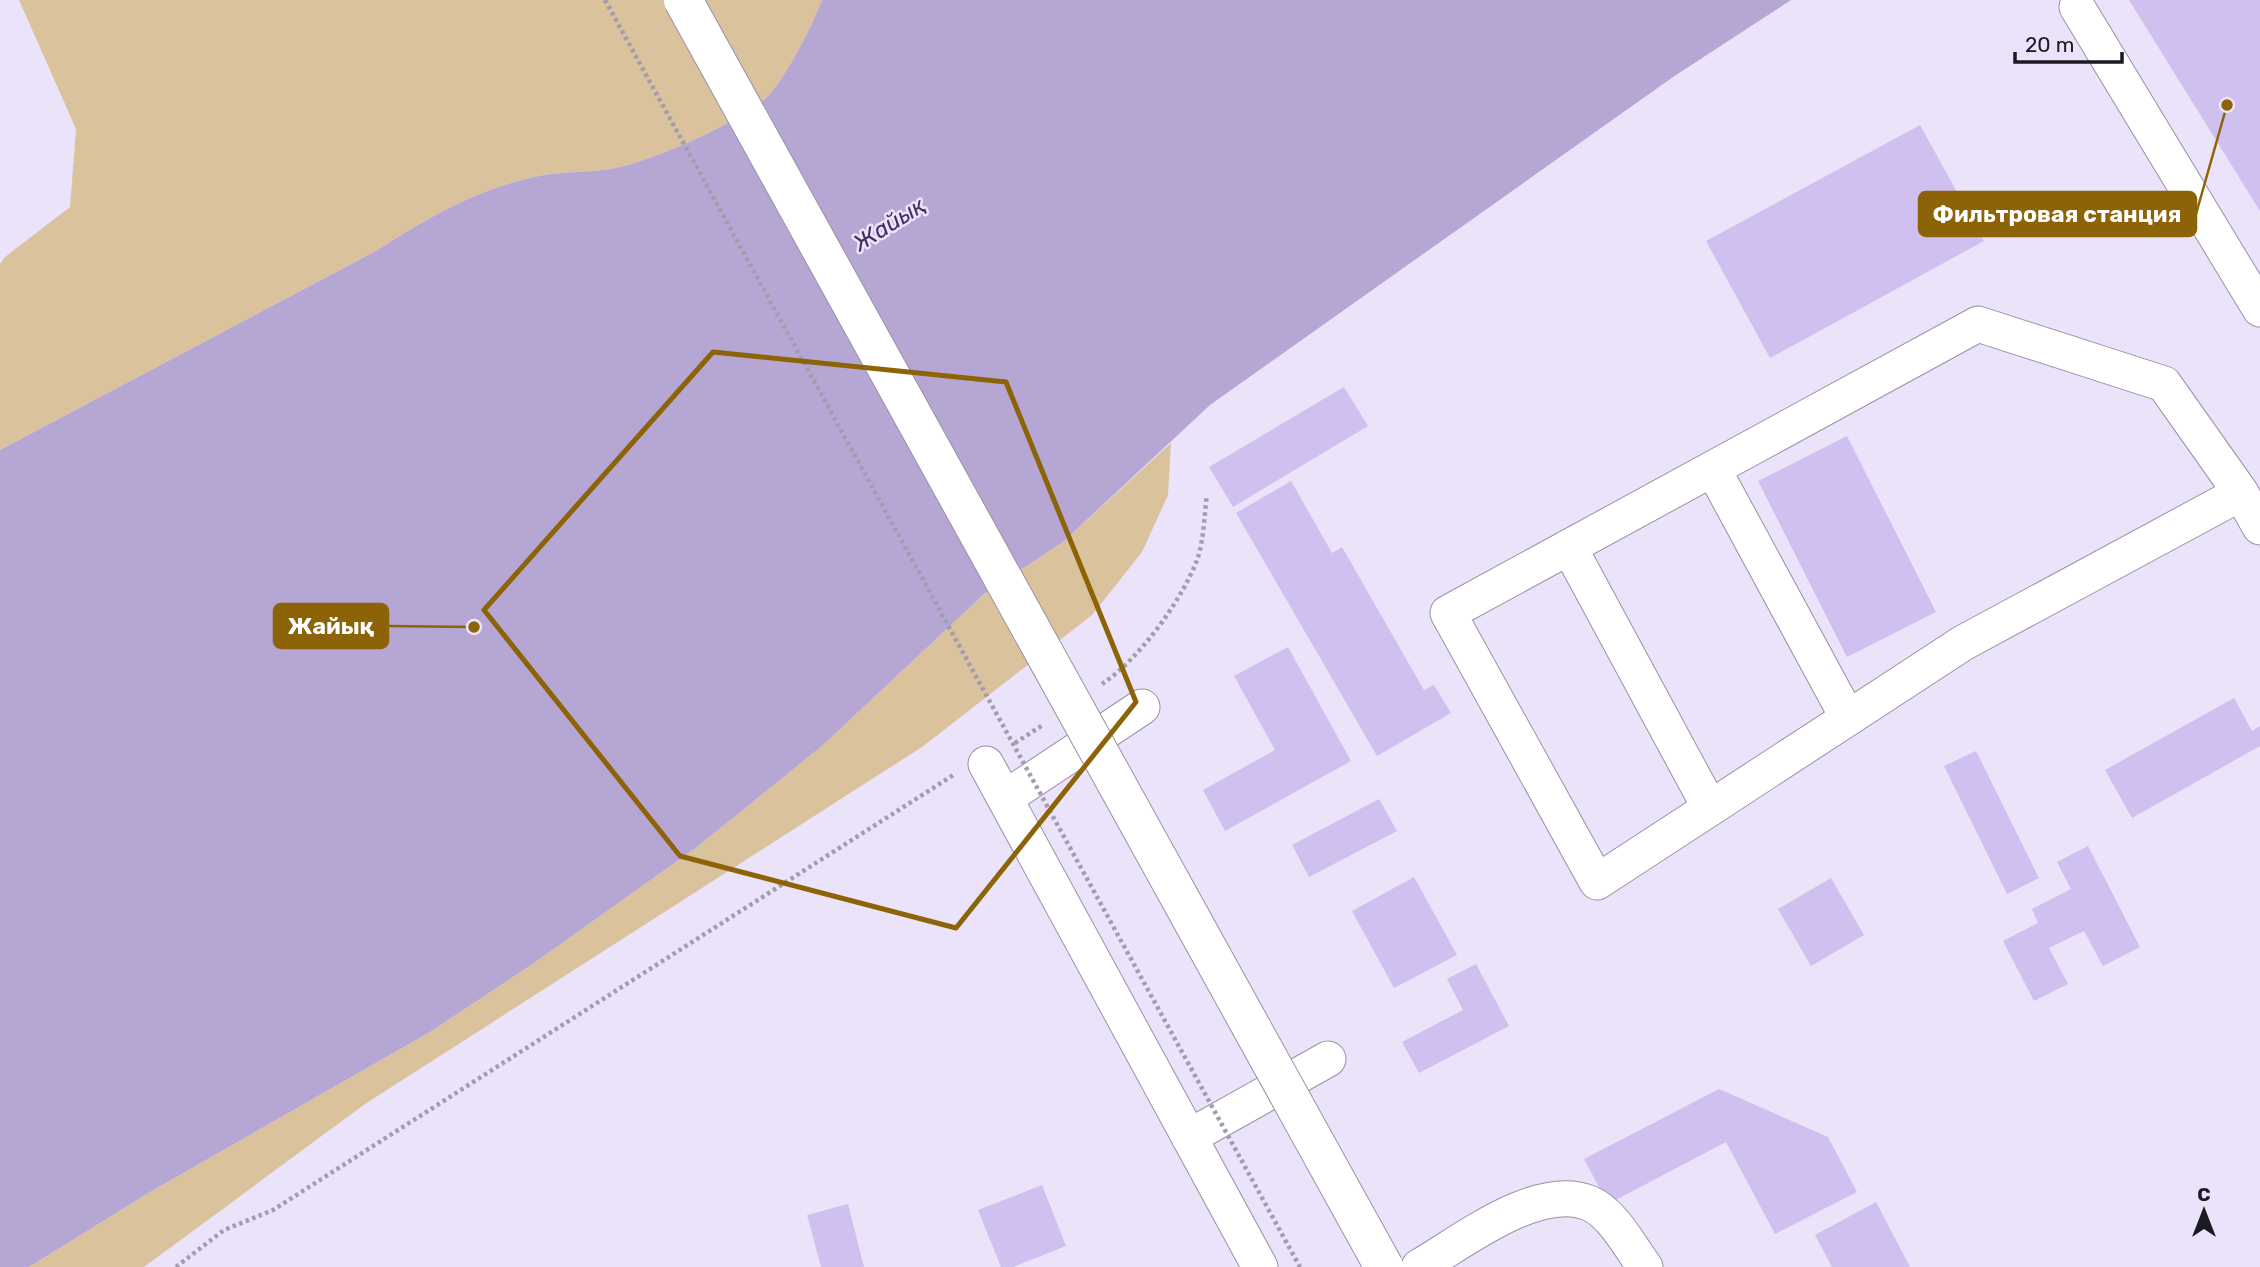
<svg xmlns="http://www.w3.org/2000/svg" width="2260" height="1267" font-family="Rubik,sans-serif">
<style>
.green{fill:#dac29d}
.water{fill:#b6a6d4}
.building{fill:#d0c0ef}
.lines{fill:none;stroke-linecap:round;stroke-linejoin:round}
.minor-casing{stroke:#9891a7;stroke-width:37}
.path{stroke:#a29dae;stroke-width:4.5;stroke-dasharray:3.5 3.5;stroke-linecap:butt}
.minor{stroke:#fff;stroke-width:35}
.major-bridge-casing{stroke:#9891a7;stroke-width:40;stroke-linecap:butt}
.path-bridge{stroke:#a29dae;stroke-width:4.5;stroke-dasharray:3.5 3.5;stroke-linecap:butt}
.major-bridge{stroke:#fff;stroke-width:38}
.marked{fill:none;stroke:#8d6307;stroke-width:5;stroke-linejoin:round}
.labels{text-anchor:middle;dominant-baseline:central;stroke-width:5;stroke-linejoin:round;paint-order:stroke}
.water-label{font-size:23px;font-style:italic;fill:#442d66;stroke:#eae3fa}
.leader{fill:none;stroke:#8d6307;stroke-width:2.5}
.callout-dot{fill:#8d6307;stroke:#eae3fa;stroke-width:2.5}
.callout{fill:#8d6307;stroke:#8d6307;stroke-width:2.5}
.callout-label{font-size:23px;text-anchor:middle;font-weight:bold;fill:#fff}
</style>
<rect width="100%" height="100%" fill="#eae3fa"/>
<g class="green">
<path d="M19,0H822C812,26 786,78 767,97C741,122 660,157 624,166C595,174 563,170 534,177C475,190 426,219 376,251L0,450V264L5,257L70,207L76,129Z"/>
<path d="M1171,443L1168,495L1142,552L1092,615L922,747L365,1104L144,1267H29L150,1192L430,1032L534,963L697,847L823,745L984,594L1063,542Z"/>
</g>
<path class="water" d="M822,0H1791L1673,77L1210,405L1063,542L984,594L823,745L697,847L534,963L430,1032L150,1192L29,1267H0V450L376,251C426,219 475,190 534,177C563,170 595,174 624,166C660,157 741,122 767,97C786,78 812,26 822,0Z"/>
<g class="building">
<path d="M2129,0H2260V211Z"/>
<path d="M1920,125L1984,241L1770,358L1706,241Z"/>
<path d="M1344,387L1368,426L1233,507L1209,467Z"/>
<path d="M1847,436L1936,612L1847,657L1758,481Z"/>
<path d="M1291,481L1332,553L1342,547L1424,690L1434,685L1451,713L1377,756L1236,513Z"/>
<path d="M1288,647L1351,761L1225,831L1203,790L1275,750L1234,676Z"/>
<path d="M2234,698L2252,731L2260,726V746L2132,818L2105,770Z"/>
<path d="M1976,751L2039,878L2007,894L1944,766Z"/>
<path d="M1379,799L1397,831L1309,877L1292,845Z"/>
<path d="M2088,846L2140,947L2103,966L2084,931L2049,948L2068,984L2034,1001L2003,941L2038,923L2032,909L2071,889L2057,862Z"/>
<path d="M1414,877L1457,955L1394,988L1352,911Z"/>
<path d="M1831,878L1864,935L1811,966L1778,909Z"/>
<path d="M1476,964L1509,1026L1419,1073L1402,1042L1463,1010L1447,979Z"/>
<path d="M1719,1089L1828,1137L1857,1192L1775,1234L1726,1142L1608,1204L1584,1159Z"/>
<path d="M1042,1185L1066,1246L1013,1267H1001L978,1210Z"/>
<path d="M1876,1202L1910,1267H1832L1815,1235Z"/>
<path d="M848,1204L864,1267H821L807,1215Z"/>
</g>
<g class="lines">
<defs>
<g id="minor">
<path d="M2077,7L2260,309"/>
<path d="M1713,469L1848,718"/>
<path d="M2241,493L1963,643L1597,882L1448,613L1978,324L2164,384L2241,493L2260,527"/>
<path d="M1569,547L1710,808"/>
<path d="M986,764L1260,1267"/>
<path d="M1005,798L1142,707"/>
<path d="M1189,1137L1328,1059"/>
<path d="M1419,1267C1462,1242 1538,1182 1589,1203C1613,1213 1630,1247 1645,1267"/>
</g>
</defs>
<use href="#minor" class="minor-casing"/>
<g class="path">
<path d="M1102,684C1139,659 1181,602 1197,560C1204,541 1204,516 1207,495"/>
<path d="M1015,743L1043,725"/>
<path d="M176,1267L224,1230L273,1210L955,774"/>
</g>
<use href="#minor" class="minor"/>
<defs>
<path id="major-bridge" d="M683,0L1384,1267"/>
</defs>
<use href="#major-bridge" class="major-bridge-casing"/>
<path class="path-bridge" d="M605,0L1300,1267"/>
<use href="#major-bridge" class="major-bridge"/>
</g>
<path class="marked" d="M713,352L1006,382L1136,702L956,928L680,856L484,610Z"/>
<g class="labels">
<g class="water-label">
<text transform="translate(889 224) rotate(-32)">Жайық</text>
</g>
</g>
<path class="leader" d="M2227 105L2196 214M474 627L388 626"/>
<g class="callout-dot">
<circle cx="2227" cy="105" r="7"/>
<circle cx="474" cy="627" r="7"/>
</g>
<g class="callout">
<rect x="1919" y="192" width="277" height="44" rx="7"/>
<rect x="274" y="604" width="114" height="44" rx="7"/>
</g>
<g class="callout-label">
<text x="2057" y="222">Фильтровая станция</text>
<text x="331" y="634">Жайық</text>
</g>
<g transform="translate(2204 1211)" stroke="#eae3fa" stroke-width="5" paint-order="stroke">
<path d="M0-5L12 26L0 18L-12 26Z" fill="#1b1921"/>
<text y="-10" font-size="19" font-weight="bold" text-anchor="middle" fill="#1b1921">С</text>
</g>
<path d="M2015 52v10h107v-10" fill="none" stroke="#1b1921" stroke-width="3.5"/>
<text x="2025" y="52" font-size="21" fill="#1b1921" stroke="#eae3fa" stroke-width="5" paint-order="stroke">20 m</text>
</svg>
